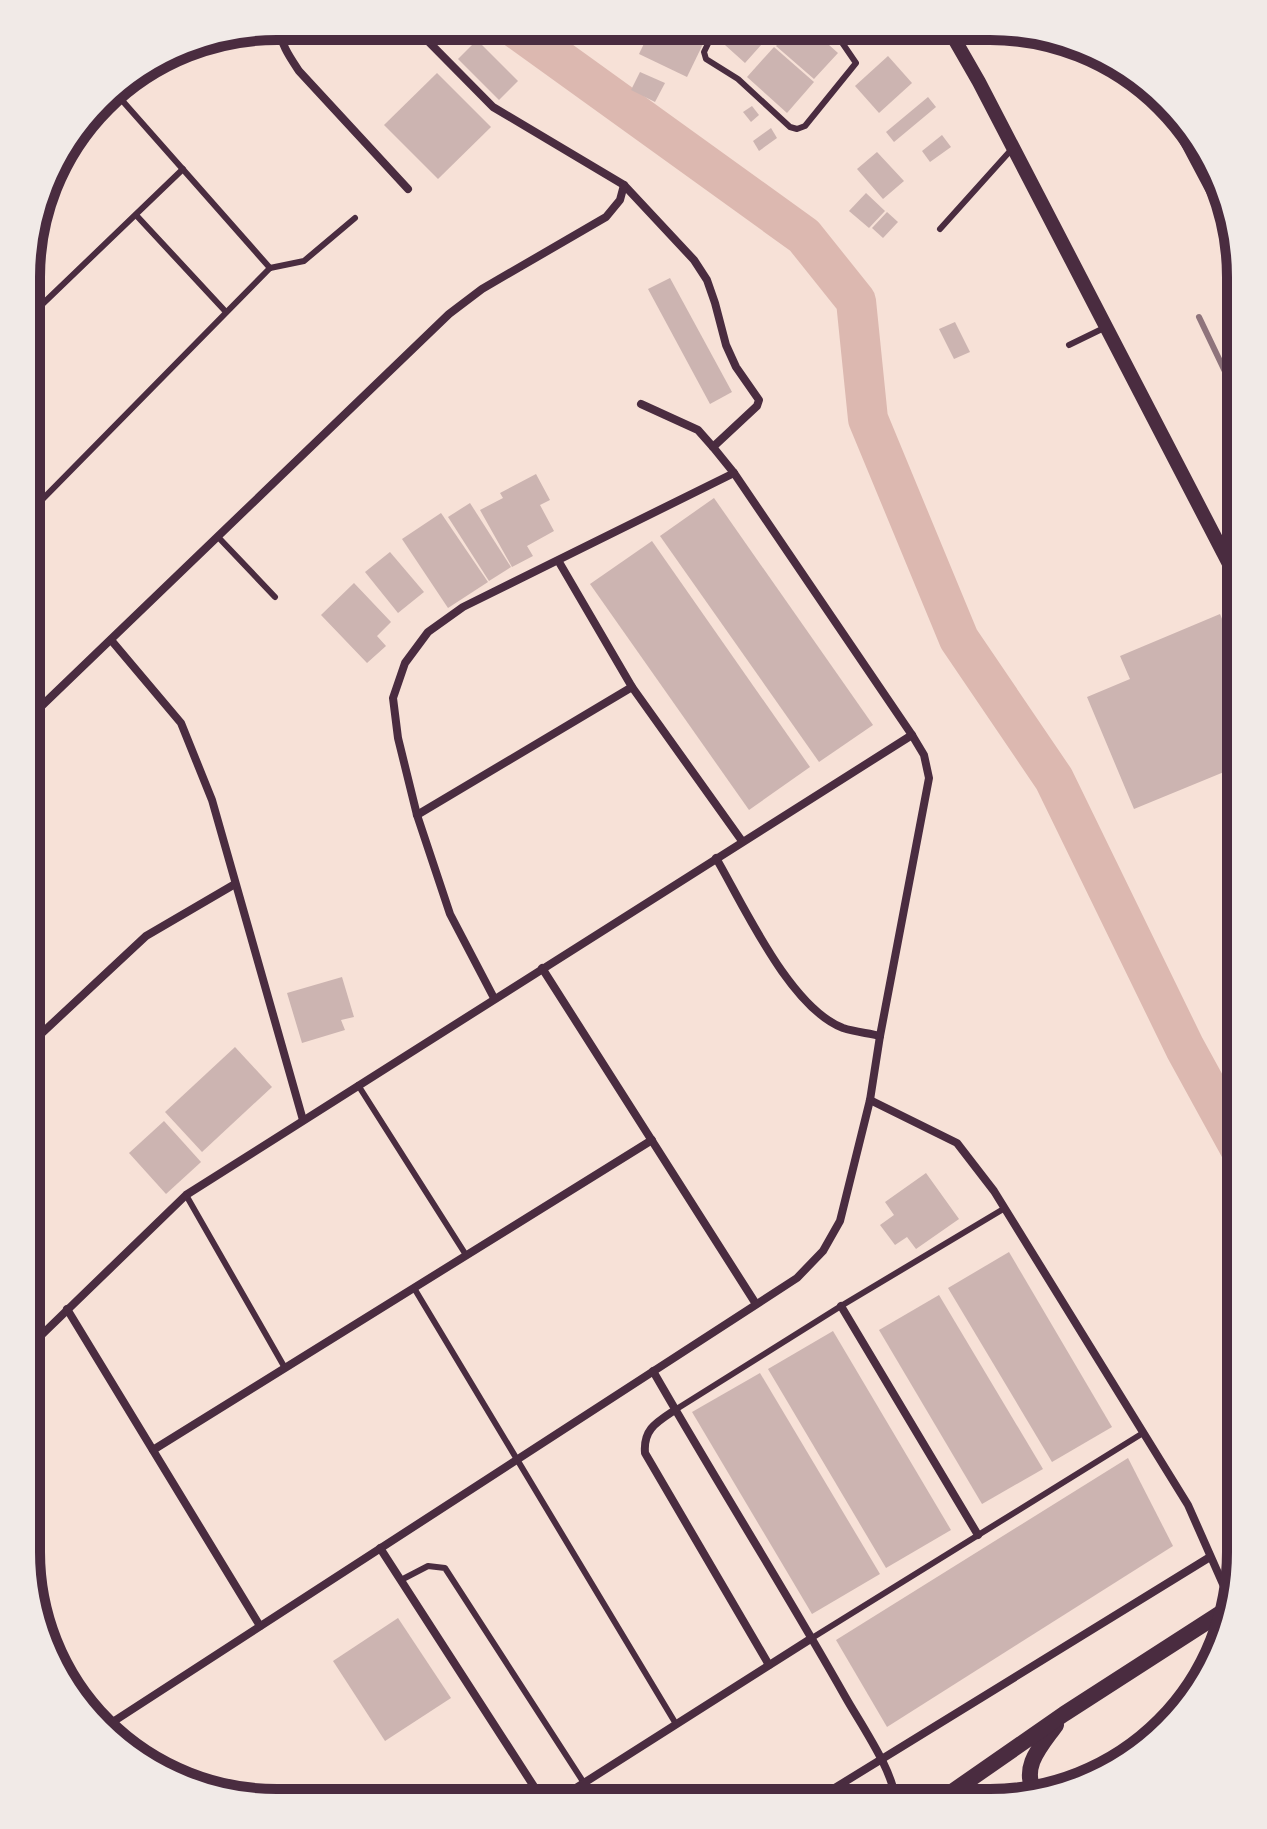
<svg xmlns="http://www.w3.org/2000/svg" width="1267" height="1829" font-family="Figtree,sans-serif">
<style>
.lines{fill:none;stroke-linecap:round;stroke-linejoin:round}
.river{stroke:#dcb8b0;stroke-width:40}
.building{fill:#ccb4b1}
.service{stroke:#4a2c40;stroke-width:6}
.minor{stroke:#4a2c40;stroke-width:8}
.tertiary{stroke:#4a2c40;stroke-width:14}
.secondary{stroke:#4a2c40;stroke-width:16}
.rail{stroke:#8f747c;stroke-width:6}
.rim{fill:none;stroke:#4a2c40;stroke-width:10}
</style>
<rect width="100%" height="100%" fill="#f7e1d7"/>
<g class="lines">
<path class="river" d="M514,27L804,236L856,301L868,419L959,639L1054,779L1185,1048L1241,1150"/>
</g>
<g class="building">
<path d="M652,27H666L703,44L687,77L639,54Z"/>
<path d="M676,27H708L701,40Z"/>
<path d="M741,27L810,28L838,53L814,79L776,46L780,42L771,34L745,63L725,45Z"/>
<path d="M477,40L518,81L499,100L458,59Z"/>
<path d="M774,47L814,82L787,113L747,77Z"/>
<path d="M888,56L912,83L879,113L855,86Z"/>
<path d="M640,72L665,83L655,102L631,90Z"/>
<path d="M437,73L491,127L438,179L384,125Z"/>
<path d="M928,97L936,107L894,142L886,132Z"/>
<path d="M752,106L759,115L751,122L743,112Z"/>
<path d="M771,128L777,138L759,151L753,141Z"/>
<path d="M942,135L951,147L930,162L922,151Z"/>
<path d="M877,152L904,181L883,199L857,169Z"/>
<path d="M866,193L885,211L869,228L849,211Z"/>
<path d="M887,212L898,222L883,238L872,228Z"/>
<path d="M670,278L732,392L710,404L648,289Z"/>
<path d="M955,322L970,352L954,359L939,329Z"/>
<path d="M536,474L550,500L540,505L554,531L527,546L533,556L512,567L480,510L503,498L500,493Z"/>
<path d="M714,498L873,725L819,762L660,536Z"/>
<path d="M470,503L511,567L489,581L448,517Z"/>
<path d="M441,513L488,582L448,608L402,539Z"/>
<path d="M652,541L810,767L749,810L590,584Z"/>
<path d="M390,552L424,592L398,613L365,572Z"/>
<path d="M354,583L391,622L377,636L386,646L367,663L321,615Z"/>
<path d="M1220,614L1241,664V765L1134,809L1087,697L1130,679L1120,656Z"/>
<path d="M342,977L354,1017L341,1020L345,1030L302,1043L287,993Z"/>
<path d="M1241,1002V1027L1235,1029L1227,1007Z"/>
<path d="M235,1047L272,1087L202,1152L165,1112Z"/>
<path d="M164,1121L201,1162L166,1194L129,1153Z"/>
<path d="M926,1173L959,1219L916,1249L907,1237L895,1245L880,1225L894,1215L885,1202Z"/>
<path d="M1009,1252L1112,1427L1052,1462L948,1288Z"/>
<path d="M939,1295L1043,1469L982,1504L879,1330Z"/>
<path d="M833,1331L951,1530L886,1568L768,1369Z"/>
<path d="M760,1373L880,1574L812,1614L692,1412Z"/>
<path d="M1128,1458L1173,1546L887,1727L836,1640Z"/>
<path d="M398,1618L451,1698L385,1741L333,1661Z"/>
</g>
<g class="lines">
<g class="service">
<path d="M716,27L704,52L706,59L738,79L790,127L797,129L805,126L856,63L832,28"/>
<path d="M112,89L270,268"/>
<path d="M1161,101L1231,233"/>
<path d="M136,215L226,312"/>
<path d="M940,229L1011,150"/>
<path d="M270,268L304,261L355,218"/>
<path d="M28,318L183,169"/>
<path d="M1069,345L1104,328"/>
<path d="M28,514L270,268"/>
<path d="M219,538L275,597"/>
<path d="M358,1085L466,1255"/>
<path d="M186,1195L285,1368"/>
<path d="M414,1288L676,1724"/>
<path d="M675,1410L841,1306L1005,1208"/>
<path d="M401,1580L428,1566L445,1568L584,1783"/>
<path d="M812,1638L1143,1433"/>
</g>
<g class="minor">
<path d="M279,26C281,45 289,56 299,71L408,189"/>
<path d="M413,26L493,107L624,185L694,260L707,280L715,303L726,345L736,367L759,400L757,406L713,447"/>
<path d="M559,562L632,687L742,841"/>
<path d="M111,640L181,723L212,800L303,1120"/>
<path d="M27,720L449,314L482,289L606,217L620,200L624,185"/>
<path d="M417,815L632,687"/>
<path d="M716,858C744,906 790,1008 843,1028C855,1032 868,1033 880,1036"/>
<path d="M542,968L756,1304"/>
<path d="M494,998L450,914L417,815L398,738L393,698L405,663L428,632L463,607L734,473"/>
<path d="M27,1047L146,936L235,884"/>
<path d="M870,1100L957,1143L994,1191L1188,1505L1230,1600"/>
<path d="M841,1306L978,1535"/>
<path d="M67,1309L260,1626"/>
<path d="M26,1350L186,1195L912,735"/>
<path d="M653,1371C716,1481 784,1588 846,1698C860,1723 897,1776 895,1803"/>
<path d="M675,1410C657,1422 643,1429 645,1453L769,1665"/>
<path d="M153,1450L652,1140"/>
<path d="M380,1548L544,1802"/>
<path d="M105,1727L797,1278L823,1251L840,1221L870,1100L880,1036L929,778L924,755L912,735L734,473L713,447L698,430L641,404"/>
<path d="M554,1802L812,1638"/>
<path d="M812,1802L1210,1557"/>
</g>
<path class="tertiary" d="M948,28L979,82L1241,587"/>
<g class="secondary">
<path d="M1171,1716L1203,1677"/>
<path d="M1035,1793C1020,1767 1041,1746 1056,1725"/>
<path d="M944,1801L973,1796L985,1803"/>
<path d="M936,1803L1064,1714L1227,1609"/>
</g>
<path class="rail" d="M1199,317L1241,405"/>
</g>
<path d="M0 0H1267V1829H0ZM277 40H990A237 237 0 0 1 1227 277V1552A237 237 0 0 1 990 1789H277A237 237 0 0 1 40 1552V277A237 237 0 0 1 277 40Z" fill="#f1eae7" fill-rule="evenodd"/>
<path class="rim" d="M277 40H990A237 237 0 0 1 1227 277V1552A237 237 0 0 1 990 1789H277A237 237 0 0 1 40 1552V277A237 237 0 0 1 277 40Z"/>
</svg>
